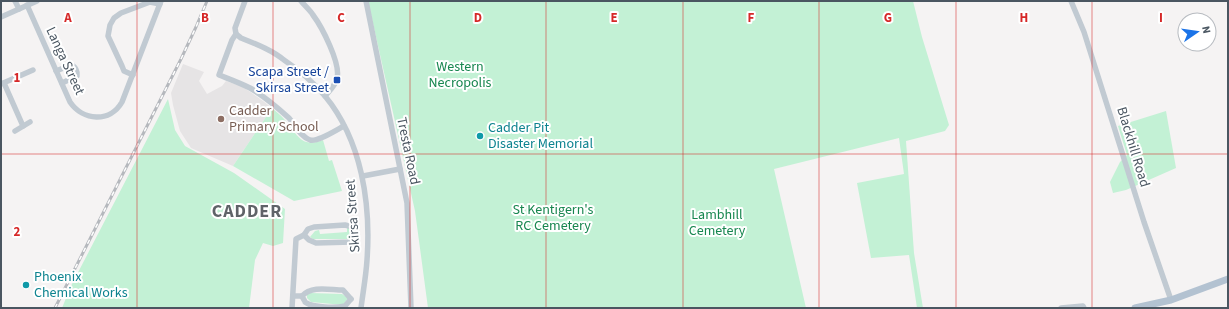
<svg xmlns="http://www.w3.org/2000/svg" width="1229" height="309" font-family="'Source Sans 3',sans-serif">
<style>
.education{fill:#e6e4e5}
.green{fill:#c3f1d5}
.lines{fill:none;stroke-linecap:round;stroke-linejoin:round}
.minor{stroke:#c1cad2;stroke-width:5.5}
.major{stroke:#b3c2d1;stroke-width:7}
.rail-casing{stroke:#b5b8bd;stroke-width:3}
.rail{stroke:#fff;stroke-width:1.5;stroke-dasharray:4.5;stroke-linecap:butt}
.grid{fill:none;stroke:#d62828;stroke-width:1;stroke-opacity:0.55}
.transit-dot{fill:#1a4fb4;stroke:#fff;stroke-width:1.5}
.education-dot{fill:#8d6e63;stroke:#fff;stroke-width:1.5}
.culture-dot{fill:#0f9aa8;stroke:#fff;stroke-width:1.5}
.labels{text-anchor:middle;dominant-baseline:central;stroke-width:4;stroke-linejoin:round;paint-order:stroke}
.street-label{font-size:14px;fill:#4a5661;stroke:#fff}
.park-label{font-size:14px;fill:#17864f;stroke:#fff}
.transit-label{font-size:14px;fill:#164399;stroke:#fff;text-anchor:end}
.education-label{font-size:14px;fill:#785e54;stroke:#fff;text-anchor:start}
.culture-label{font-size:14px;fill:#0d838f;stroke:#fff;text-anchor:start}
.district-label{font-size:18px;font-weight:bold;letter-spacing:1px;fill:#5f6368;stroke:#fff}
.grid-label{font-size:13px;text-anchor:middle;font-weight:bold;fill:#d62828;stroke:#fff;stroke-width:4;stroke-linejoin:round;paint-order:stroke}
</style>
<rect width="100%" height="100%" fill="#f5f3f3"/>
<path class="education" d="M183,64L204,72L199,81L207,94L222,86L226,81L243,87L263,101L272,108L233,166L191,148L180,131L173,105L171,93Z"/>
<g class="green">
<path d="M368,1H913L922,37L949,125L945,131L906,141L914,253L923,308H917L909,255L871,258L857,183L904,174L899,138L774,169L806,308H428L415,211Z"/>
<path d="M168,99L175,130L185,146L234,173L285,209L283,243L273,246L263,243L255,260L249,308H62L71,286Z"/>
<path d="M272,108C276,112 281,115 284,119C297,133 300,149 323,140L329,161L332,160L342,191L294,201L233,166Z"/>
<path d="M1166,111L1176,168L1126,190L1113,193L1110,182L1120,162L1127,155L1118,126Z"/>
<path d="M347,228H351L354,234L350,239H313L310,237L315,231L319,230L320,234L347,232Z"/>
<path d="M310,293L342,294L348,298L343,305L311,302L307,298V295Z"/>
</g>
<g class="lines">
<g class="minor">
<path d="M15,1L19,9"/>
<path d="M245,1L235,28L236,34L232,40L219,75C229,79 240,83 250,88C264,96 277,107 289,118C295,125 301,137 310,140C318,142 336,130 344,126"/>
<path d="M301,1C305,6 310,10 313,15C322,27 341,64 337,78C336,85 329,91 325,96"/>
<path d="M366,1L407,203L411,308"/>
<path d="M1071,1L1084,32L1144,222L1171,300"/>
<path d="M27,5L70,102C83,121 110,123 122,102L161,1"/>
<path d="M1,17L37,1"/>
<path d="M236,34L241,38C256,44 272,50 284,60C299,70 314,83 325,96C362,141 371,204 367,260C366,276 363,292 361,308"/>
<path d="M56,71L71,65C75,66 78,72 77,76L62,83"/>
<path d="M133,75L124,71L122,66L108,36L110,25L114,18L121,13L150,2L160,4"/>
<path d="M4,83L23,126"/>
<path d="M1,84L33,70"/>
<path d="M15,131L30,122"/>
<path d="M363,176L400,169"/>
<path d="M304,235L309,240L316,243L352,242L357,234"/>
<path d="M293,296H302C312,285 330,290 343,290L351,299"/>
<path d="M302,296C302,297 305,301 305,302C313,308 336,308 345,306L351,299"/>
<path d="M292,308L296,239L304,235L308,229L314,227L345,225L353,227L357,234"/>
<path d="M1061,308L1083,306L1084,308"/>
</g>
<path class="major" d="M1135,308L1171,300L1228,279"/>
<defs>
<path id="rail" d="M55,308L181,59L196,27L207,1"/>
</defs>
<use href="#rail" class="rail-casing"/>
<use href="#rail" class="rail"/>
</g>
<path class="grid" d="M137,1V308M273,1V308M410,1V308M546,1V308M683,1V308M819,1V308M956,1V308M1092,1V308M1,154H1228"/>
<rect class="transit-dot" x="333" y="76" width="8" height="8" rx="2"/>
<circle class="education-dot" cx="221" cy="119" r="4"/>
<g class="culture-dot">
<circle cx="480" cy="136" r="4"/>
<circle cx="26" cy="285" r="4"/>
</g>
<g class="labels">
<g class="street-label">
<text transform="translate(65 61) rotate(65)">Langa Street</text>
<text transform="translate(1133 147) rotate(73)">Blackhill Road</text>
<text transform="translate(408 151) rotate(78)">Tresta Road</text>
<text transform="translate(353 216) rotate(-94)">Skirsa Street</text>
</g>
<g class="park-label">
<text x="460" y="67">Western<tspan x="460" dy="16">Necropolis</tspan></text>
<text x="553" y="210">St Kentigern's<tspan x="553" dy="16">RC Cemetery</tspan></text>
<text x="717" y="215">Lambhill<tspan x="717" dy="16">Cemetery</tspan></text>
</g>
<g class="transit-label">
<text x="329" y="72">Scapa Street /<tspan x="329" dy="16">Skirsa Street</tspan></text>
</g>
<g class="education-label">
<text x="229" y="111">Cadder<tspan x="229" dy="16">Primary School</tspan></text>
</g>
<g class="culture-label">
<text x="488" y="128">Cadder Pit<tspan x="488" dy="16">Disaster Memorial</tspan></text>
<text x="34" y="277">Phoenix<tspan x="34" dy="16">Chemical Works</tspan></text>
</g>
<g class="district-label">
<text x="247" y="211">CADDER</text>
</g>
</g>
<g class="grid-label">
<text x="68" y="22">A</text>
<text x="205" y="22">B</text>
<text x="341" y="22">C</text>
<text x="478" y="22">D</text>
<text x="614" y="22">E</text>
<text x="751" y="22">F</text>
<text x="888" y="22">G</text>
<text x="1024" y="22">H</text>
<text x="1161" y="22">I</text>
<text x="17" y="82">1</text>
<text x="17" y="236">2</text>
</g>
<rect width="1229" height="309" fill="none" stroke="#4a5661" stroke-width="4"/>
<g transform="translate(1197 32) rotate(77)"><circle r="19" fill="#ffffff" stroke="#b7bbc0"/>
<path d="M0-3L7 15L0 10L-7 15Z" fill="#1a73e8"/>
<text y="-6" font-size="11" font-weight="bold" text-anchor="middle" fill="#4a5661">N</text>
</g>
</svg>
